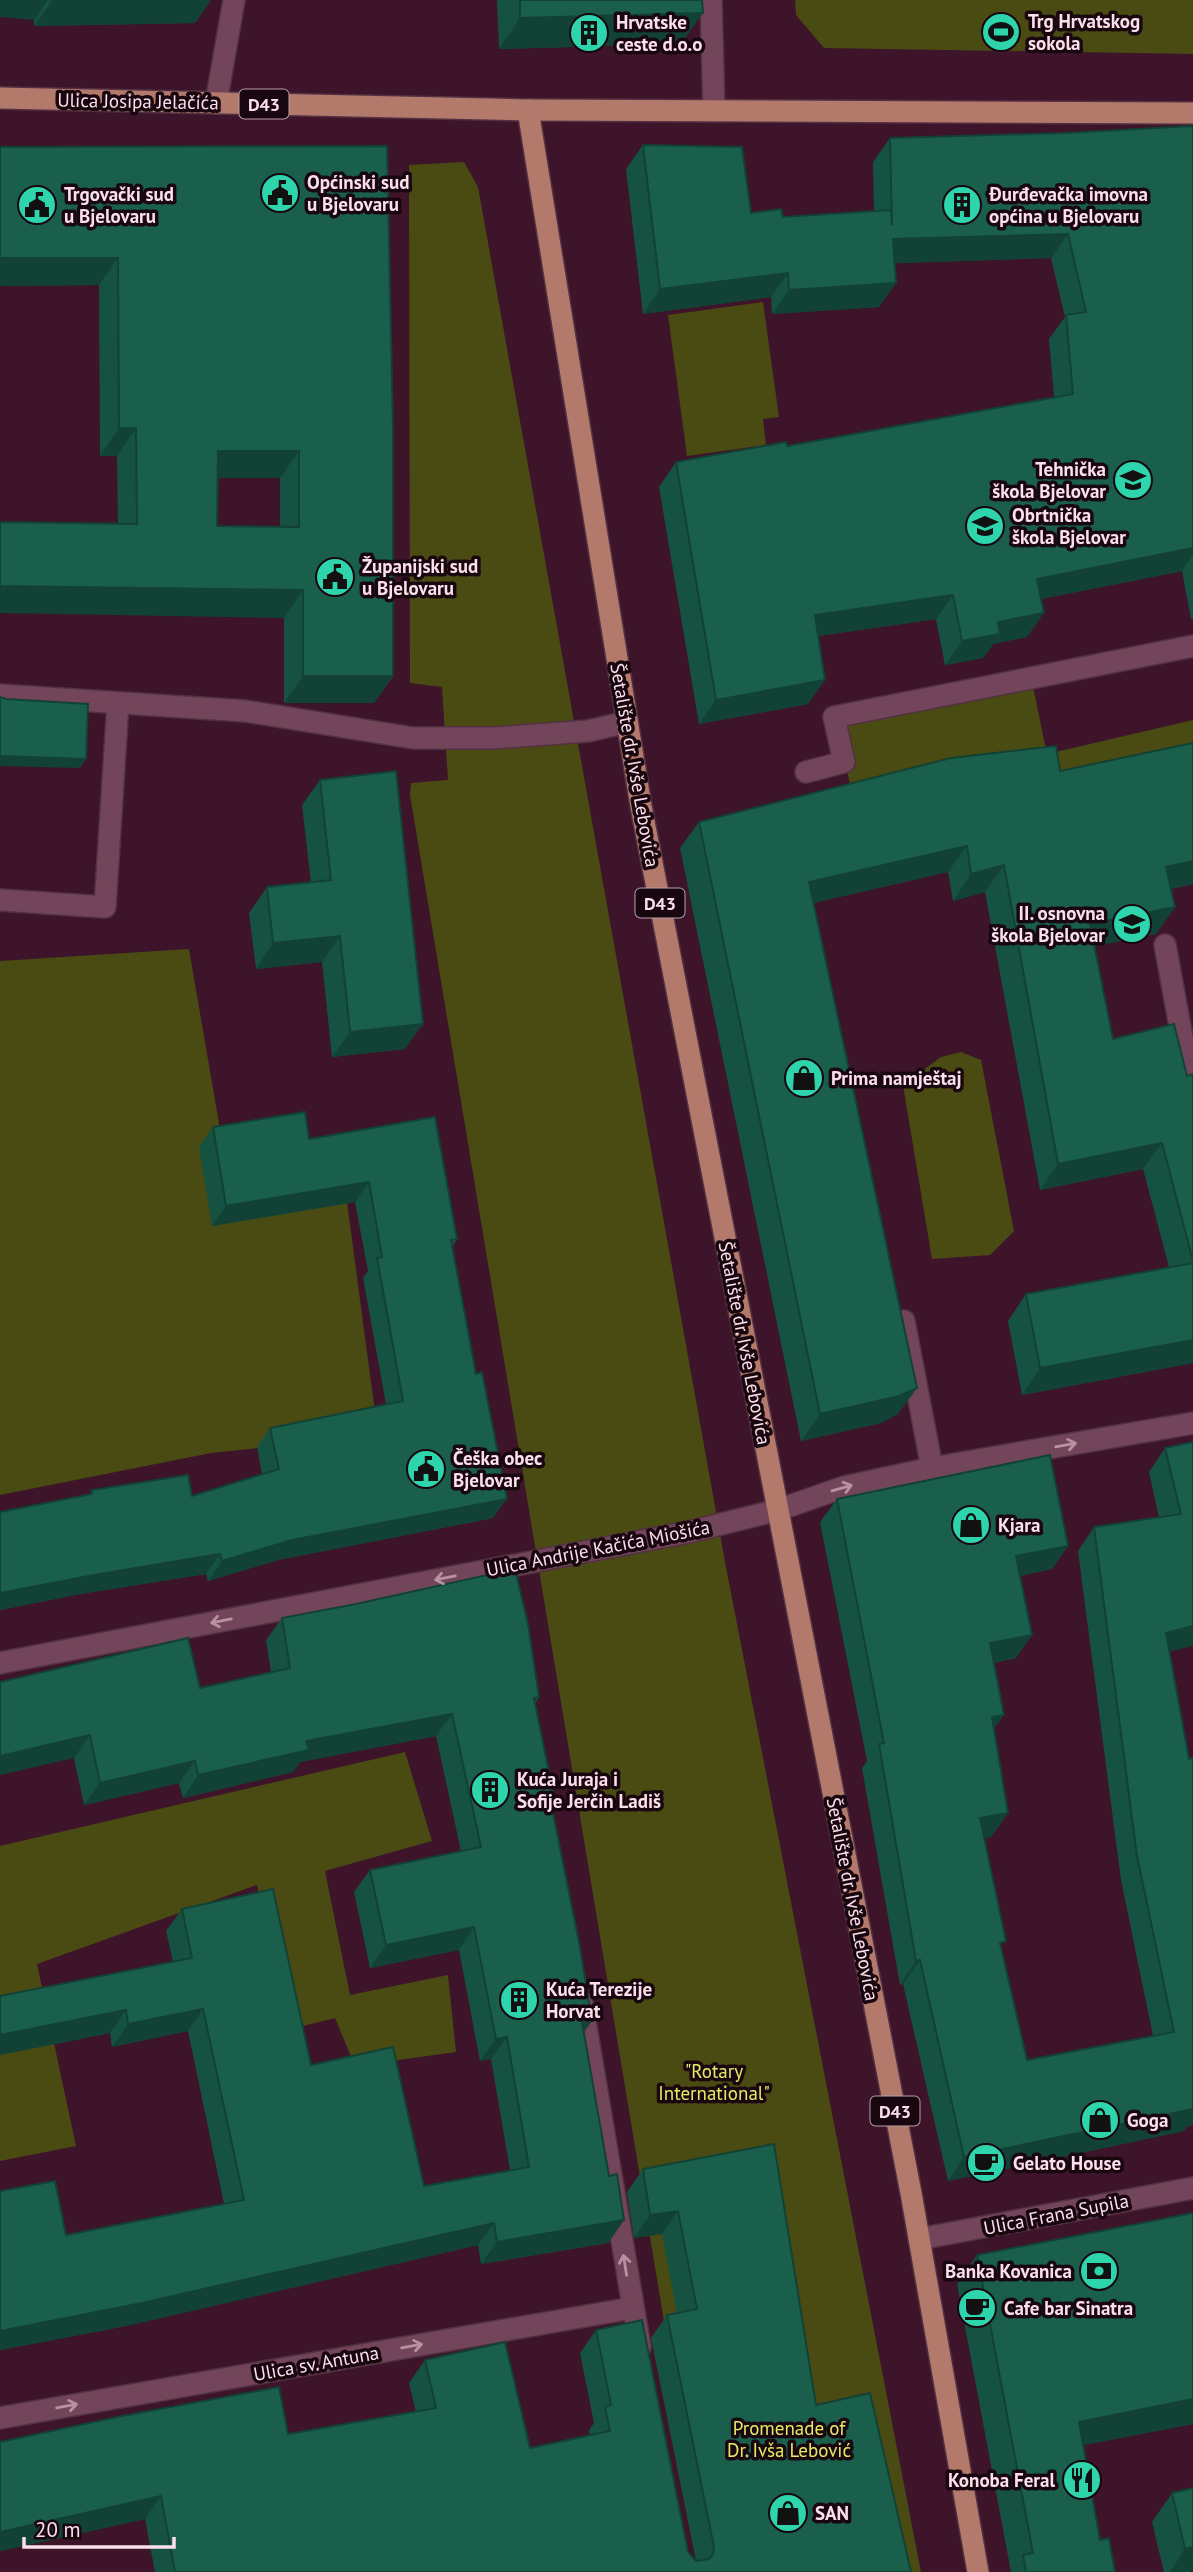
<svg xmlns="http://www.w3.org/2000/svg" width="1193" height="2572" font-family="'PT Sans',sans-serif">
<style>
.green{fill:#4a4b13}
.lines{fill:none;stroke-linecap:round;stroke-linejoin:round}
.minor-casing{stroke:#523142;stroke-width:24}
.major-casing{stroke:#523142;stroke-width:24}
.minor{stroke:#73455a;stroke-width:21}
.major{stroke:#b3796b;stroke-width:21}
.wall{fill:#165241;fill-rule:evenodd}
.shaded-wall{fill:#124235}
.building{fill:#1a5f4c;stroke:#124235;stroke-width:2;fill-rule:evenodd}
.oneway{stroke:#b892a2}
.labels{text-anchor:middle;dominant-baseline:central;stroke-width:7;stroke-linejoin:round;paint-order:stroke}
.shield{fill:#190710;stroke:#b89ea9;stroke-width:2}
.shield-label{font-size:18px;font-weight:bold;fill:#fcdfeb}
.poi-label{font-size:19px;font-weight:bold;fill:#fcdfeb;stroke:#190710;text-anchor:start}
.street-label{font-size:19px;fill:#fcdfeb;stroke:#190710}
.park-label{font-size:19px;fill:#e6ea65;stroke:#190710}
</style>
<rect width="100%" height="100%" fill="#3d1429"/>
<g class="green">
<path d="M795,0H1193V54L824,48L796,15Z"/>
<path d="M464,162L478,187L725,1562L921,2572H713L686,2453L410,795L411,783L448,780L442,687L410,683L409,165Z"/>
<path d="M763,302L779,417L763,419L766,445L687,456L668,315Z"/>
<path d="M1031,677L1047,754L1193,720V755L1056,788L853,796L834,717Z"/>
<path d="M189,949L222,1141L213,1225L347,1202L378,1435L211,1453L0,1495V961Z"/>
<path d="M961,1052L981,1060L1014,1231L990,1255L932,1259L903,1085L941,1057Z"/>
<path d="M405,1752L432,1841L325,1871L350,1995L448,1975L456,2052L355,2066L335,2018L287,2030L257,1885L37,1964L76,2146L0,2161V1846Z"/>
</g>
<g class="lines">
<defs>
<g id="minor">
<path d="M711,0L714,111"/>
<path d="M216,103L234,0"/>
<path d="M0,695L245,711L413,738H494L588,731L627,722"/>
<path d="M806,772L844,762L834,717L1193,646"/>
<path d="M0,900L105,907L118,703"/>
<path d="M1165,945L1188,1070L1193,1068"/>
<path d="M904,1321L932,1468"/>
<path d="M0,1663L689,1532L778,1510L844,1487L932,1468L1193,1423"/>
<path d="M582,2003L640,2347"/>
<path d="M919,2239L1193,2188"/>
<path d="M0,2418L632,2308"/>
</g>
<g id="major">
<path d="M0,98L528,110L1193,113"/>
<path d="M528,110L641,806L911,2193L978,2572"/>
</g>
</defs>
<use href="#minor" class="minor-casing"/>
<use href="#major" class="major-casing"/>
<use href="#minor" class="minor"/>
<use href="#major" class="major"/>
</g>
<g class="wall">
<path d="M0,0H211L195,23L34,26V20Z"/>
<path d="M497,0H702L681,44L499,49Z"/>
<path d="M1193,126V619H1191L1182,571L1041,599L1027,637L993,644L983,658L945,665L936,619L818,636L808,704L699,724L659,487L676,462L787,446L1054,397L1049,339L1065,317L1051,258L895,263L879,307L772,314L771,297L643,314L626,169L643,145L751,213L783,217L874,211L873,162L890,138L1064,133Z"/>
<path d="M387,146L393,676L374,703H284V618L118,523L117,456H100L99,285L0,286V147ZM218,478H280V527L217,526Z"/>
<path d="M1193,743V884L1171,889L1175,907L1156,934L1095,946L1113,1039L1187,1076L1193,1074V1363L1022,1395L1008,1321L1026,1294L1169,1267L1143,1169L1040,1190L985,892L953,901L948,872L813,903L898,1414L881,1423L801,1441L680,848L699,822L1060,771Z"/>
<path d="M320,780L405,1049L332,1057L322,962L256,969L249,913L267,887L311,883L302,805Z"/>
<path d="M213,1127L309,1139L457,1239L453,1246L493,1518L278,1560L208,1581L206,1574L80,1594L0,1610V1512L89,1495L92,1490L192,1496L262,1474L257,1447L270,1428L386,1404L363,1278L368,1271L355,1202L212,1226L199,1147Z"/>
<path d="M1193,1442L1170,1652L1189,1759L1193,1758V2125L1187,2126L1184,2131L948,2181L903,1984L900,1985L862,1768L867,1761L820,1522L837,1499L1068,1546L1052,1569L1020,1576L1016,1658L994,1663V1728L1008,1813L991,1837L984,1838L1001,1948L1027,2060L1153,2036L1121,1880L1078,1551L1094,1527L1159,1517L1149,1472L1165,1448Z"/>
<path d="M282,1618L539,1697L535,1704L556,1807L553,1812L584,2032L609,2176L624,2220L608,2243L481,2264L478,2245L126,2326L0,2350V2191L66,2235L224,2204L188,2031L112,2047L110,2033L0,2055V1996L173,1962L166,1931L182,1909L311,2065L424,2186L510,2170L491,2059L480,2061L459,1950L370,1968L354,1892L370,1870L461,1851L436,1736L300,1762L293,1772L183,1798L179,1783L84,1805L74,1758L0,1682L200,1688L271,1672L266,1640Z"/>
<path d="M774,2144L816,2405L911,2572H155L145,2519L0,2551V2442L288,2434L416,2412L409,2383L425,2360L530,2448L590,2435L589,2430L594,2423L580,2353L596,2330L688,2552L696,2561L651,2338L667,2315L677,2313L662,2234L634,2238L627,2192L643,2169Z"/>
<path d="M1193,2213V2424L1083,2445L1100,2540L1115,2572H1011L957,2284L977,2255Z"/>
<path d="M1193,2488L1190,2572H1164L1152,2522L1172,2493Z"/>
</g>
<g class="shaded-wall">
<path d="M0,0H48L34,20L0,17Z"/>
<path d="M96,0H211L195,23L34,26L52,1Z"/>
<path d="M703,13L681,44L499,49L520,18Z"/>
<path d="M1068,234L1051,258L876,264L893,239Z"/>
<path d="M0,258H118L99,285L0,286Z"/>
<path d="M788,273L771,297L643,314L660,289Z"/>
<path d="M896,283L879,307L772,314L789,290Z"/>
<path d="M119,428H136L117,456H100Z"/>
<path d="M218,451H299L280,478H199Z"/>
<path d="M1193,548V555L1182,571L1020,603L1037,579Z"/>
<path d="M0,586L303,590L284,618L0,613Z"/>
<path d="M953,595L936,619L798,639L815,615Z"/>
<path d="M1044,613L1027,637L993,644L983,658L945,665L962,641L998,622Z"/>
<path d="M303,676H393L374,703H284Z"/>
<path d="M825,680L808,704L699,724L716,700Z"/>
<path d="M0,756L86,759L80,768L0,766Z"/>
<path d="M967,846L948,872L790,908L809,882Z"/>
<path d="M1193,861V884L1147,893L1166,867Z"/>
<path d="M1004,865L985,892L953,901L971,874Z"/>
<path d="M1175,907L1156,934L1072,951L1090,924Z"/>
<path d="M340,936L322,962L256,969L273,943Z"/>
<path d="M423,1024L405,1049L332,1057L350,1032Z"/>
<path d="M1162,1143L1143,1169L1040,1190L1058,1164Z"/>
<path d="M369,1182L355,1202L212,1226L226,1206Z"/>
<path d="M1193,1340V1363L1022,1395L1040,1368Z"/>
<path d="M917,1388L898,1414L881,1423L801,1441L820,1414Z"/>
<path d="M507,1499L493,1518L278,1560L208,1581L222,1561L292,1540Z"/>
<path d="M1068,1546L1052,1569L1000,1580L1016,1556Z"/>
<path d="M220,1554L206,1574L80,1594L0,1610V1593L94,1575Z"/>
<path d="M1193,1626V1646L1150,1656L1166,1633Z"/>
<path d="M1032,1635L1016,1658L974,1667L990,1643Z"/>
<path d="M452,1714L436,1736L300,1762L293,1772L183,1798L198,1775L306,1741Z"/>
<path d="M1004,1715L987,1738L992,1717Z"/>
<path d="M90,1735L74,1758L0,1775V1756Z"/>
<path d="M195,1761L179,1783L84,1805L100,1783Z"/>
<path d="M1008,1813L991,1837L963,1842L980,1818Z"/>
<path d="M474,1927L459,1950L370,1968L386,1945Z"/>
<path d="M920,1960L903,1984L900,1985L916,1961Z"/>
<path d="M203,2009L188,2031L112,2047L128,2024Z"/>
<path d="M126,2010L110,2033L0,2055V2035Z"/>
<path d="M592,2021L576,2043L582,2022Z"/>
<path d="M507,2037L491,2059L480,2061L496,2039Z"/>
<path d="M1193,2109V2125L1187,2126L1184,2131L948,2181L964,2157Z"/>
<path d="M678,2211L662,2234L634,2238L650,2215Z"/>
<path d="M624,2220L608,2243L481,2264L497,2242Z"/>
<path d="M494,2223L478,2245L126,2326L0,2350V2331Z"/>
<path d="M1193,2399V2424L1059,2450L1079,2422Z"/>
<path d="M161,2496L145,2519L0,2551V2532Z"/>
<path d="M1193,2547V2571L1170,2572L1185,2549Z"/>
</g>
<g class="building">
<path d="M52,0H96L52,1Z"/>
<path d="M520,0H702L703,13L520,18Z"/>
<path d="M1193,126V548L1037,579L1044,613L998,622L1000,634L962,641L953,595L815,615L825,680L716,700L676,462L786,442L787,446L1073,394L1066,315L1086,312L1068,234L893,239L896,283L789,290L788,273L660,289L643,145L742,147L751,213L781,209L783,217L891,210L892,225L890,138L1064,133Z"/>
<path d="M387,146L393,427V676H303V590L0,586V522L137,524L136,428H119L118,258H0V147ZM218,451H299V527L217,526Z"/>
<path d="M0,697L6,699L88,704L86,759L0,756Z"/>
<path d="M1193,743V861L1166,867L1175,907L1090,924L1113,1039L1174,1024L1187,1076L1193,1074V1261L1162,1143L1058,1164L1004,865L971,874L967,846L809,882L917,1388L899,1396L820,1414L699,822L951,758L1056,746L1060,771Z"/>
<path d="M396,771L423,1024L350,1032L340,936L273,943L267,887L331,880L320,780Z"/>
<path d="M305,1112L309,1139L435,1117L457,1239L451,1240L476,1374L482,1372L507,1499L292,1540L222,1561L220,1554L94,1575L0,1593V1512L92,1494V1490L188,1475L192,1496L279,1469L270,1428L403,1401L377,1258L382,1257L369,1182L226,1206L213,1127Z"/>
<path d="M1193,1263V1340L1040,1368L1026,1294Z"/>
<path d="M1193,1442V1626L1166,1633L1189,1759L1193,1758V2109L964,2157L920,1960L916,1961L879,1744L884,1743L837,1499L1050,1455L1068,1546L1016,1556L1032,1635L990,1643L1004,1715L992,1717L1008,1813L980,1818L1006,1941L1000,1943L1027,2060L1174,2032L1137,1856L1094,1527L1181,1514L1165,1448Z"/>
<path d="M515,1569L528,1624L539,1697L534,1698L556,1807L552,1808L579,1942L592,2021L582,2022L609,2176L617,2174L624,2220L497,2242L494,2223L142,2303L0,2331V2191L55,2181L66,2235L244,2200L203,2009L128,2024L126,2010L0,2035V1996L192,1958L182,1909L273,1889L311,2065L393,2047L424,2186L529,2167L507,2037L496,2039L474,1927L386,1945L370,1870L481,1847L452,1714L306,1741L309,1750L198,1775L195,1761L100,1783L90,1735L0,1756V1682L188,1638L200,1688L290,1668L282,1618L356,1604Z"/>
<path d="M774,2144L816,2405L870,2393L911,2572H175L161,2496L0,2532V2442L122,2416L279,2387L288,2434L436,2408L425,2360L505,2342L530,2448L610,2431L605,2407L611,2405L596,2330L642,2320L688,2552L696,2561L709,2559L713,2554L714,2547L667,2315L697,2309L678,2211L650,2215L643,2169Z"/>
<path d="M1193,2213V2399L1079,2422L1100,2540L1109,2538L1115,2572H1026L1023,2555L1033,2553L977,2255Z"/>
<path d="M1193,2488V2547L1185,2549L1172,2493Z"/>
</g>
<defs><path id="oneway-shaft" d="M-6 0H5M1.5-3L5.5 0L1.5 3" fill="none" stroke-width="1.6" stroke-linecap="round" stroke-linejoin="round" transform="scale(1.75)"/></defs>
<g class="oneway">
<use href="#oneway-shaft" transform="translate(1066 1445) rotate(-10)"/>
<use href="#oneway-shaft" transform="translate(842 1488) rotate(-16)"/>
<use href="#oneway-shaft" transform="translate(445 1578) rotate(169)"/>
<use href="#oneway-shaft" transform="translate(221 1621) rotate(169)"/>
<use href="#oneway-shaft" transform="translate(625 2265) rotate(-99)"/>
<use href="#oneway-shaft" transform="translate(412 2346) rotate(-10)"/>
<use href="#oneway-shaft" transform="translate(67 2406) rotate(-10)"/>
</g>
<defs>
<symbol id="stadium-disc" viewBox="-11 -11 22 22"><circle r="9.5" fill="#2ed4ab" stroke="#190710"/><path d="M0-5a6.5 5 0 1 0 0 10a6.5 5 0 1 0 0-10ZM-3.5-1.8h7v3.6h-7Z" fill="#111"/></symbol>
<symbol id="building-disc" viewBox="-11 -11 22 22"><circle r="9.5" fill="#2ed4ab" stroke="#190710"/><path d="M-4-6H4V6H1V3H-1V6H-4ZM-2.5-4.3h1.7v1.8h-1.7ZM.8-4.3h1.7v1.8H.8ZM-2.5-1h1.7V.8h-1.7ZM.8-1h1.7V.8H.8Z" fill="#111"/></symbol>
<symbol id="civic-disc" viewBox="-11 -11 22 22"><circle r="9.5" fill="#2ed4ab" stroke="#190710"/><path d="M-.6-6.5H3V-4.5H.6V-3L4-1V1h2V6H-6V1h2V-1L-.6-3ZM-1.2 2.5V6h2.4V2.5Z" fill="#111"/></symbol>
<symbol id="school-disc" viewBox="-11 -11 22 22"><circle r="9.5" fill="#2ed4ab" stroke="#190710"/><path d="M0-5L7-2L0 1L-7-2ZM-4 1L0 2.5L4 1V4Q0 6-4 4Z" fill="#111"/></symbol>
<symbol id="shop-disc" viewBox="-11 -11 22 22"><circle r="9.5" fill="#2ed4ab" stroke="#190710"/><path d="M-5-2.5h2.3a2.7 3.5 0 0 1 5.4 0H5L5.5 6h-11ZM-1.5-2.5h3a1.5 2.3 0 0 0-3 0Z" fill="#111"/></symbol>
<symbol id="cafe-disc" viewBox="-11 -11 22 22"><circle r="9.5" fill="#2ed4ab" stroke="#190710"/><path d="M-5.5-4.5H6V0H3Q3 3.5 0 3.5H-2.5Q-5.5 3.5-5.5 0ZM3-3.2v2h1.7v-2ZM-6 4.5H4V6H-6Z" fill="#111"/></symbol>
<symbol id="bank-disc" viewBox="-11 -11 22 22"><circle r="9.5" fill="#2ed4ab" stroke="#190710"/><path d="M-6-4H6V4H-6ZM0-2.3a2.3 2.3 0 1 0 0 4.6a2.3 2.3 0 1 0 0-4.6Z" fill="#111"/></symbol>
<symbol id="restaurant-disc" viewBox="-11 -11 22 22"><circle r="9.5" fill="#2ed4ab" stroke="#190710"/><path d="M-5-6h1v4h1v-4h1v4h1v-4h1v5L-1.5 .5V6h-2V.5L-5-1ZM5-6V6H3V1.5H1.5Q1.5-4 5-6Z" fill="#111"/></symbol>
</defs>
<g fill-rule="evenodd">
<use href="#stadium-disc" x="979" y="10" width="44" height="44"/>
<use href="#building-disc" x="567" y="11" width="44" height="44"/>
<use href="#civic-disc" x="258" y="171" width="44" height="44"/>
<use href="#civic-disc" x="15" y="183" width="44" height="44"/>
<use href="#building-disc" x="940" y="183" width="44" height="44"/>
<use href="#school-disc" x="1111" y="458" width="44" height="44"/>
<use href="#school-disc" x="963" y="504" width="44" height="44"/>
<use href="#civic-disc" x="313" y="555" width="44" height="44"/>
<use href="#school-disc" x="1110" y="902" width="44" height="44"/>
<use href="#shop-disc" x="782" y="1056" width="44" height="44"/>
<use href="#civic-disc" x="404" y="1447" width="44" height="44"/>
<use href="#shop-disc" x="949" y="1503" width="44" height="44"/>
<use href="#building-disc" x="468" y="1768" width="44" height="44"/>
<use href="#building-disc" x="497" y="1978" width="44" height="44"/>
<use href="#shop-disc" x="1078" y="2098" width="44" height="44"/>
<use href="#cafe-disc" x="964" y="2141" width="44" height="44"/>
<use href="#bank-disc" x="1077" y="2249" width="44" height="44"/>
<use href="#cafe-disc" x="955" y="2286" width="44" height="44"/>
<use href="#restaurant-disc" x="1060" y="2458" width="44" height="44"/>
<use href="#shop-disc" x="766" y="2491" width="44" height="44"/>
</g>
<g class="labels">
<g class="shield">
<rect x="239.5" y="89.5" width="49" height="29" rx="5"/>
<rect x="635.5" y="888.5" width="49" height="29" rx="5"/>
<rect x="870.5" y="2096.5" width="49" height="29" rx="5"/>
</g>
<g class="shield-label">
<text x="264" y="104">D43</text>
<text x="660" y="903">D43</text>
<text x="895" y="2111">D43</text>
</g>
<g class="poi-label">
<text x="1028" y="21">Trg Hrvatskog<tspan x="1028" dy="22">sokola</tspan></text>
<text x="616" y="22">Hrvatske<tspan x="616" dy="22">ceste d.o.o</tspan></text>
<text x="307" y="182">Općinski sud<tspan x="307" dy="22">u Bjelovaru</tspan></text>
<text x="64" y="194">Trgovački sud<tspan x="64" dy="22">u Bjelovaru</tspan></text>
<text x="989" y="194">Đurđevačka imovna<tspan x="989" dy="22">općina u Bjelovaru</tspan></text>
<text x="1106" y="469" text-anchor="end">Tehnička<tspan x="1106" dy="22">škola Bjelovar</tspan></text>
<text x="1012" y="515">Obrtnička<tspan x="1012" dy="22">škola Bjelovar</tspan></text>
<text x="362" y="566">Županijski sud<tspan x="362" dy="22">u Bjelovaru</tspan></text>
<text x="1105" y="913" text-anchor="end">II. osnovna<tspan x="1105" dy="22">škola Bjelovar</tspan></text>
<text x="831" y="1078">Prima namještaj</text>
<text x="453" y="1458">Češka obec<tspan x="453" dy="22">Bjelovar</tspan></text>
<text x="998" y="1525">Kjara</text>
<text x="517" y="1779">Kuća Juraja i<tspan x="517" dy="22">Sofije Jerčin Ladiš</tspan></text>
<text x="546" y="1989">Kuća Terezije<tspan x="546" dy="22">Horvat</tspan></text>
<text x="1127" y="2120">Goga</text>
<text x="1013" y="2163">Gelato House</text>
<text x="1072" y="2271" text-anchor="end">Banka Kovanica</text>
<text x="1004" y="2308">Cafe bar Sinatra</text>
<text x="1055" y="2480" text-anchor="end">Konoba Feral</text>
<text x="815" y="2513">SAN</text>
</g>
<g class="street-label">
<text transform="translate(138 101) rotate(1)">Ulica Josipa Jelačića</text>
<text transform="translate(635 765) rotate(80)">Šetalište dr. Ivše Lebovića</text>
<text transform="translate(745 1343) rotate(79)">Šetalište dr. Ivše Lebovića</text>
<text transform="translate(598 1548) rotate(-11)">Ulica Andrije Kačića Miošića</text>
<text transform="translate(853 1899) rotate(79)">Šetalište dr. Ivše Lebovića</text>
<text transform="translate(1056 2214) rotate(-11)">Ulica Frana Supila</text>
<text transform="translate(316 2363) rotate(-10)">Ulica sv. Antuna</text>
</g>
<g class="park-label">
<text x="714" y="2071">"Rotary<tspan x="714" dy="22">International"</tspan></text>
<text x="789" y="2428">Promenade of<tspan x="789" dy="22">Dr. Ivša Lebović</tspan></text>
</g>
</g>
<path d="M24 2537v10h150v-10" fill="none" stroke="#fcdfeb" stroke-width="3.5"/>
<text x="35" y="2537" font-size="21" fill="#fcdfeb" stroke="#190710" stroke-width="5" paint-order="stroke">20 m</text>
</svg>
